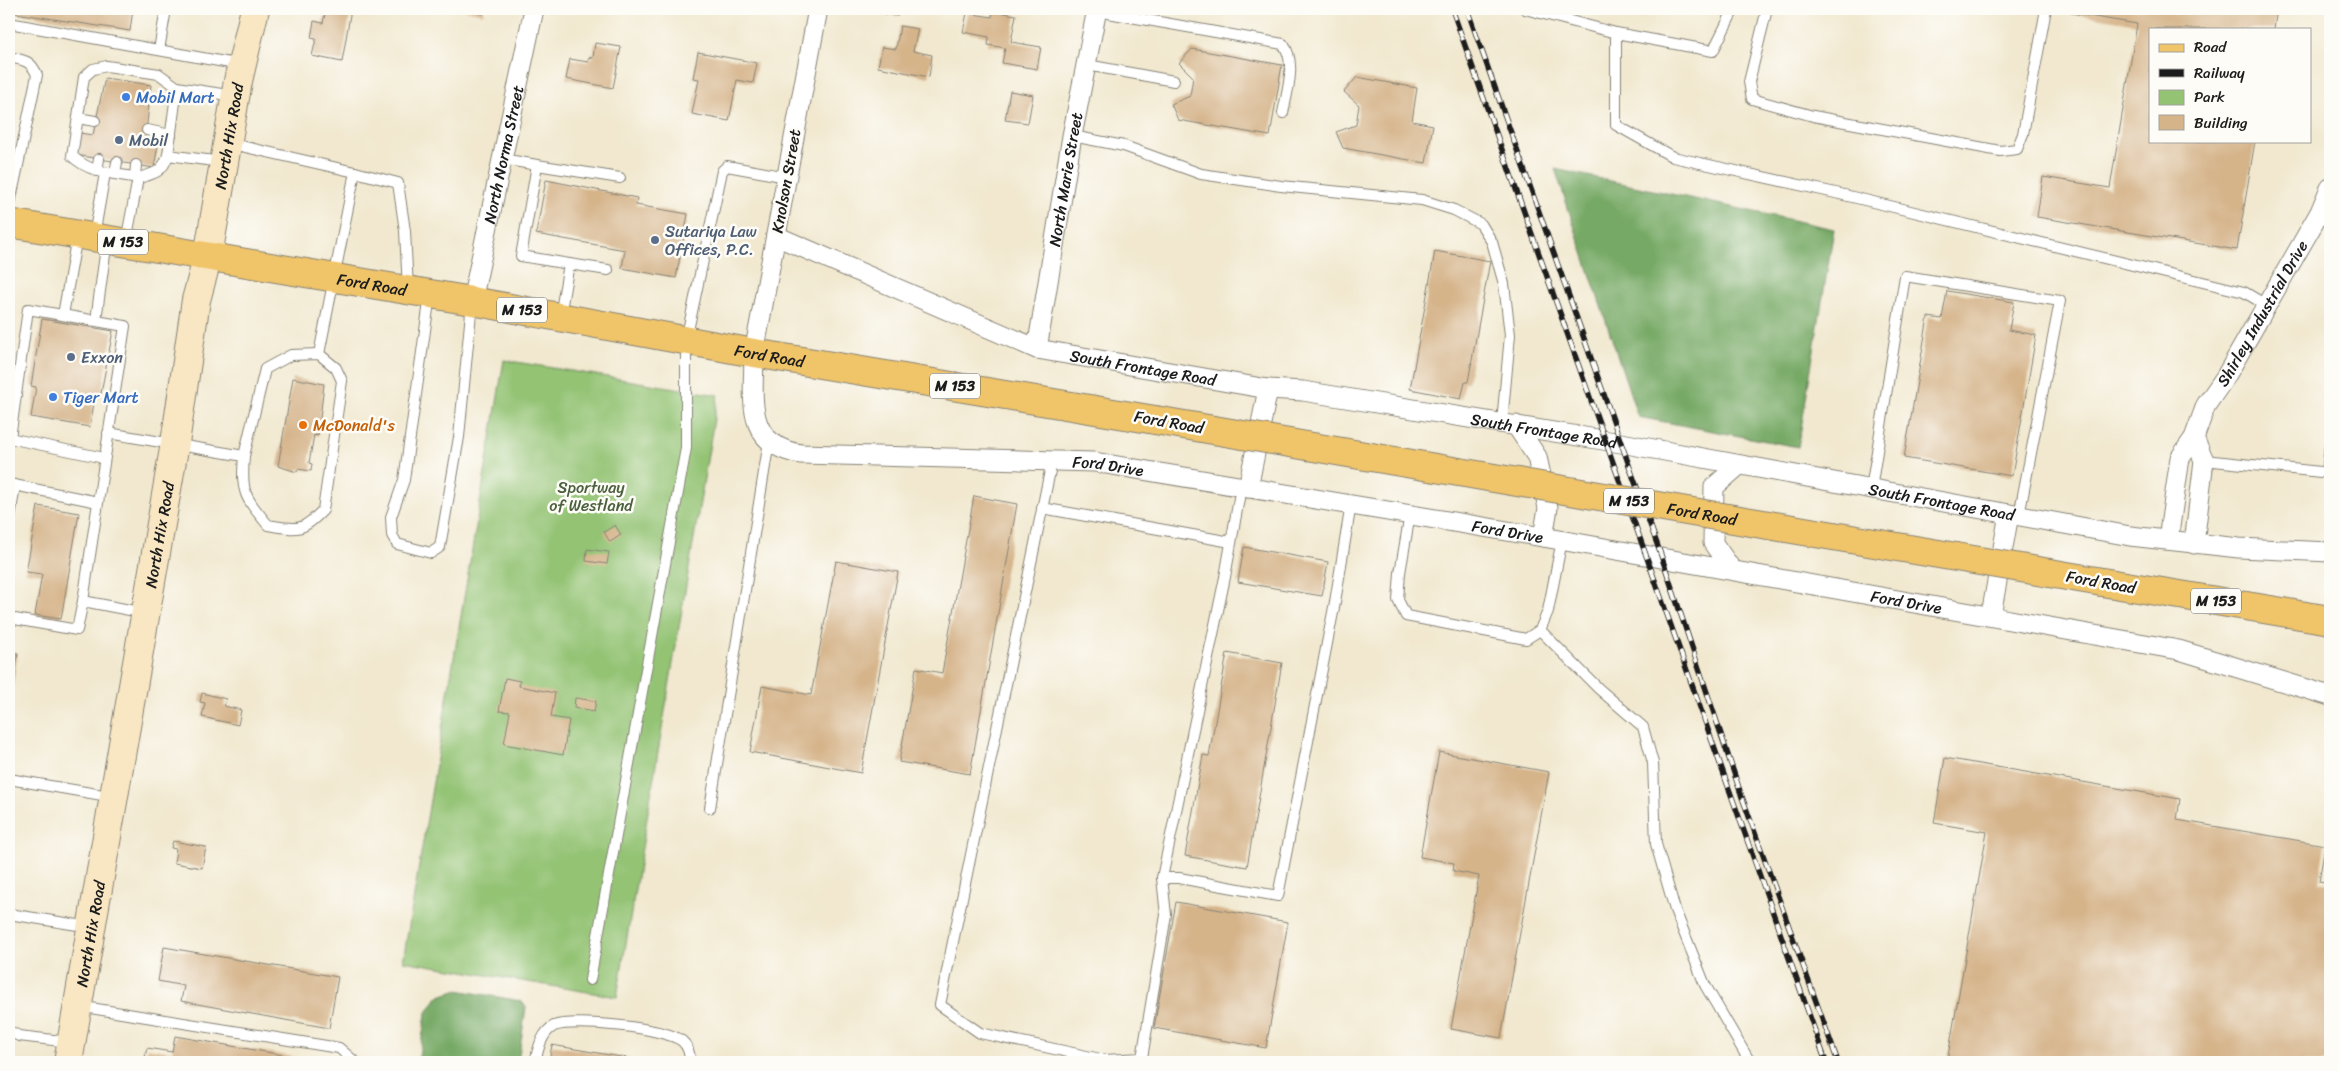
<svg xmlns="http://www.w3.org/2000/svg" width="2339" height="1071" font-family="Sriracha,sans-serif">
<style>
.green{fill:#93c373;stroke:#587048}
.forest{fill:#76a965;stroke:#496240}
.building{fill:#d5b48a}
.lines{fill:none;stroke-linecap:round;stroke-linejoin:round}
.lane-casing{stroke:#868276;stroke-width:12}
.street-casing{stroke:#868276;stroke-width:21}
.secondary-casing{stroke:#868276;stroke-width:30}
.primary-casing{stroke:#868276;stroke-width:30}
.lane{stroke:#fff;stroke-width:10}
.street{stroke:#fff;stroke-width:19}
.secondary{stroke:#f9e7c3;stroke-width:28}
.primary{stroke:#f0c469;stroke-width:28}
.rail-casing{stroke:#1c1c1c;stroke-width:5.5}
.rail{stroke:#fdfcf7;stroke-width:4;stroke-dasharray:11;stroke-linecap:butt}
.primary-bridge-casing{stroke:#868276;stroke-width:30;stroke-linecap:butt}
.primary-bridge{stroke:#f0c469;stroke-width:28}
.shop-dot{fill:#3f7fe0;stroke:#fdfcf7;stroke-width:2}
.service-dot{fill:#5c6f8a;stroke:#fdfcf7;stroke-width:2}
.food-dot{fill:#e8710a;stroke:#fdfcf7;stroke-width:2}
.labels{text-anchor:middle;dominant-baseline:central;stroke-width:5;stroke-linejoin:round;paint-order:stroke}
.shield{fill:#fdfcf7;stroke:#605f5e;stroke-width:1}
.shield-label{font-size:15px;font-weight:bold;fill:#1c1c1c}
.shop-label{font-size:16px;fill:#366cbe;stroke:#fdfcf7;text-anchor:start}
.street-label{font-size:16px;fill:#1c1c1c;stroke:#fdfcf7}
.service-label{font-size:16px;fill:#4e5e75;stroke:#fdfcf7;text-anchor:start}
.food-label{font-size:16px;fill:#c56008;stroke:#fdfcf7;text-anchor:start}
.park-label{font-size:16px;fill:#4c5f3f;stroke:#fdfcf7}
</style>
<rect width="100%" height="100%" fill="#fdfcf7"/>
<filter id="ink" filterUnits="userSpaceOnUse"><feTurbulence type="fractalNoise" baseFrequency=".02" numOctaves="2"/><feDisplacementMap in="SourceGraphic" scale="10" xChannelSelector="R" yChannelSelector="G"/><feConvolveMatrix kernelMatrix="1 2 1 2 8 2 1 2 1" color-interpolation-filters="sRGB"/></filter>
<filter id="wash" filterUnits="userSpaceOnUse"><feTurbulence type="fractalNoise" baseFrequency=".0096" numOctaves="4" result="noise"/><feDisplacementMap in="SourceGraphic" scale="20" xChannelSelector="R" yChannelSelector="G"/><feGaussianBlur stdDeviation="1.12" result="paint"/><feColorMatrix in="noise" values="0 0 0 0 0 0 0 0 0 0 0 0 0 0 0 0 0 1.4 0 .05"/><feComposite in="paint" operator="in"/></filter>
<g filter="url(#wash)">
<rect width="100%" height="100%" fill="#f1e8cf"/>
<path class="green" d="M504,360L718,395L617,997L403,961Z"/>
<g class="forest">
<path d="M1555,169L1834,229L1798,447L1638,417Z"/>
<path d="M457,990L521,1001L526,1007L518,1062H418L426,1014L437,997Z"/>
</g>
<g id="blocks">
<g class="building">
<path d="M9,9H133L130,31L9,12Z"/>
<path d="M326,9H351L342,62L312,56L316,39L311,38L314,21L323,23Z"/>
<path d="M462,9H484L483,14Z"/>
<path d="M867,9H899L898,16L867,11Z"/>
<path d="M2072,9H2277L2274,29H2150V141H2255L2237,250L2037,217L2043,177L2110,188L2137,24L2071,13Z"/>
<path d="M993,11L1016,15L1011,42L1041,47L1037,69L1002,63L1005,48L988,45L989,37L963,32L967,13L992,17Z"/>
<path d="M900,26L918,29L913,51L932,55L929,77L878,67L882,47L896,49Z"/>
<path d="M595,43L621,47L613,88L566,79L570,59L588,62L589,57L593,58Z"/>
<path d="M1192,49L1282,65L1270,136L1178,120L1171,104L1190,96L1193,77L1179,63Z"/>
<path d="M698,52L757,63L753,83L737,80L729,121L692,114L699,79L693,78Z"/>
<path d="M1357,77L1417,88L1412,121L1433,125L1426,163L1343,148L1336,132L1356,125L1359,105L1344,92Z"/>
<path d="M105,78L151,85L145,143L158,145L154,168L76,155L79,133L93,135Z"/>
<path d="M1010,91L1033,95L1028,123L1005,120Z"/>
<path d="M9,112H14L11,129L9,128Z"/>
<path d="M546,180L637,198L636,205L688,214L676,278L622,268L625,250L536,234Z"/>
<path d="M1435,251L1490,261L1468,382H1465L1461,399L1410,389Z"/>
<path d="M1947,291L2014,302L2009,330L2036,335L2012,476L1904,458L1928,317L1942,319Z"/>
<path d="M42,319L113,331L100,398L95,397L90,427L31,417L36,387L31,386Z"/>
<path d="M293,378L324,384L318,436L314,435L309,463L312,464L311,471L298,469L297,472L278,466Z"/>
<path d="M974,496L1017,504L970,774L899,762L916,668L942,673Z"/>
<path d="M38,506L79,513L61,619L35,615L42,574L26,572Z"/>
<path d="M615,525L621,535L610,542L604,532Z"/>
<path d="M1244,547L1328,562L1322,596L1238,582Z"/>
<path d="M587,549L609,552L607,564L586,561Z"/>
<path d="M836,561L898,572L861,773L750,752L762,686L811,695Z"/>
<path d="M9,651L18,653L10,701H9Z"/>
<path d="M1227,653L1282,663L1247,867L1185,856L1203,755L1209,756Z"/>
<path d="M505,678L520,681L519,686L555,693L551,717L569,720L563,755L504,744L510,712L499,711Z"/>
<path d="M202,693L226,699L224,706L241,710L238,725L202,717L205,703L200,702Z"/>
<path d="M575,698L596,701L594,712L574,708Z"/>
<path d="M1439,752L1549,772L1501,1038L1451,1029L1479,876L1453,871L1454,863L1420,857Z"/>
<path d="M1945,758L2180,799L2177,820L2325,845L2319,882L2330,884V1062H1947L1987,832L1934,823Z"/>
<path d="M173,841L206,847L202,868L174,863L176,849L171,848Z"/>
<path d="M1176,902L1288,922L1266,1048L1154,1028Z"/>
<path d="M164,947L338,977L329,1028L181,1001L184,986L158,981Z"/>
<path d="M175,1036L317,1061V1062H144L147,1048L172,1052Z"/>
<path d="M552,1045L644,1061L643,1062H549Z"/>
</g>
</g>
</g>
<g filter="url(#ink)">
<use href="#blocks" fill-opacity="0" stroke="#868276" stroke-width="1"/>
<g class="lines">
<defs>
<g id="lane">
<path d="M1525,9L1616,33"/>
<path d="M1734,9L1713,51L1616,33V125L1673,157L1840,194L2244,292L2266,305"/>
<path d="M1767,9L1749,82L1752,99L1813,116L2000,151L2017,149L2023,134L2046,9"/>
<path d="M1097,11L1283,44C1297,62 1287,92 1283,113"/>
<path d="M9,23L241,65"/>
<path d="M159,50L166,9"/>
<path d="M9,57C23,60 31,60 37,75L9,208"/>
<path d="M1087,65L1174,81"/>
<path d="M78,118L95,121"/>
<path d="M147,130L171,135"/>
<path d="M1072,136L1124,146L1201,174L1281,186L1422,200L1454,210L1481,224L1492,242L1504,284L1510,335L1502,423"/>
<path d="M228,143L355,172L319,354"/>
<path d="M502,159L537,165L521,256L569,264L560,316"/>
<path d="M222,162L168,155L177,87L234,96"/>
<path d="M537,165L620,178"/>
<path d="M97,171L99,159"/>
<path d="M355,172L398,183L405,231L408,289"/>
<path d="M115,174L117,162"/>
<path d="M135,177L136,165"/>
<path d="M138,178C113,173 91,174 72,156L84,77L93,69L107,66L159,74L177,87"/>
<path d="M94,236L105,173"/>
<path d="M126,242L138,178C154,174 163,172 168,155"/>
<path d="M569,264L608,270"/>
<path d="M430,295L404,480L391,517L392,535L397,544L431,553L440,547L459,437L472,302"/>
<path d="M63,315L77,236"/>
<path d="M96,320L107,240"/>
<path d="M108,433L244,456C241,493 244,496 268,525C298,530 302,532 323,510L342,381L336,368L319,354L291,355L265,369L244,456"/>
<path d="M9,438L104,458"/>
<path d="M10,438L28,309L125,326L83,601"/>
<path d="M2204,460L2330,473"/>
<path d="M1052,461L940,1005L980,1033L1105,1060L1142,1058L1166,915L1162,878L1225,577L1241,487"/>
<path d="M2327,473L2330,444"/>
<path d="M9,484L98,502"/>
<path d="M1871,489L1905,276L2060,301L2019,516"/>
<path d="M1042,508L1231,542"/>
<path d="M1410,514L1400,573L1398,600L1406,616L1526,639L1540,630L1548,611L1562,540"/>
<path d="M9,524L15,485"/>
<path d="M9,618L77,630L83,601L145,613"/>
<path d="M1540,630L1599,689L1643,727L1653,763L1656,844L1675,910L1705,985L1750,1062"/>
<path d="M9,779L114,797"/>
<path d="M710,808L769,441"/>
<path d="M1162,878H1179L1278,896L1335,602L1351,504"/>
<path d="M9,914L90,927"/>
<path d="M590,980L686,448V340L722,171L727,166L787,177"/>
<path d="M78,1006L339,1048L355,1062"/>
<path d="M9,1031L19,1036L70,1042"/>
<path d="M535,1062C538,1050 541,1033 554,1026C573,1018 667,1028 682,1041C688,1046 690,1055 690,1062"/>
</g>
<g id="street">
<path id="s1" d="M818,9L754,353C754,397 743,445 801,454L1094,462L1543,537L2179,650L2330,696"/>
<path id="s2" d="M776,236L1037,349L1268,389L1303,391L1621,443L2130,536L2239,548L2330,552"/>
<path id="s3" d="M472,301L534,9"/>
<path id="s4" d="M1037,349L1072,136L1097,9"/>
<path d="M1516,425L1537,457L1548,508L1543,537"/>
<path d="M2194,438L2204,460L2194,544"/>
<path d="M1248,488L1268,389"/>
<path id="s5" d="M2168,540L2180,458L2194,438L2206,405L2226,376L2320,212L2330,188"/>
<path d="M1732,570L1713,543L1714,487L1739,465"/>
<path d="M1991,615L2009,514"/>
</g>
<g id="secondary">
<path id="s6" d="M68,1062L175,443L196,300L208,256L238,81L255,9"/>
</g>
<g id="primary">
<path id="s7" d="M9,223L472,301L754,353L1155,420"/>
<path d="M2102,582L2330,620"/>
</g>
</defs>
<use href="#lane" class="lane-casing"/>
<use href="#street" class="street-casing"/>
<use href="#secondary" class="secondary-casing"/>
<use href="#primary" class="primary-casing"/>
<use href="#lane" class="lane"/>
<use href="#street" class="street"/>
<use href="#secondary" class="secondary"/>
<use href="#primary" class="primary"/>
<defs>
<g id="rail">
<path d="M1452,9L1826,1062"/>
<path d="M1467,9L1662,558L1742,797L1838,1062"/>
</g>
</defs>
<use href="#rail" class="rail-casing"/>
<use href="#rail" class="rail"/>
<defs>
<g id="primary-bridge">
<path id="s8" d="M1155,420L2102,582"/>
</g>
</defs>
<use href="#primary-bridge" class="primary-bridge-casing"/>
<use href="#primary-bridge" class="primary-bridge"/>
</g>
</g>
<g class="shop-dot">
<circle cx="126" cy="97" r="5"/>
<circle cx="53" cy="397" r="5"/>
</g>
<g class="service-dot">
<circle cx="119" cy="140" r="5"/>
<circle cx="655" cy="240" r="5"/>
<circle cx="71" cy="357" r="5"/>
</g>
<circle class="food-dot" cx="303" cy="425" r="5"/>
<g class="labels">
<g class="shield">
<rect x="98" y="229.5" width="50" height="25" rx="4"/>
<rect x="497" y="297.5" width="50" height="25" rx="4"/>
<rect x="930" y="373.5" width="50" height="25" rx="4"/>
<rect x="1604" y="488.5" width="50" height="25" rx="4"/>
<rect x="2191" y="588.5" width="50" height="25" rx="4"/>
</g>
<g class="shield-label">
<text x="123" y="242">M 153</text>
<text x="522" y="310">M 153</text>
<text x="955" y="386">M 153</text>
<text x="1629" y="501">M 153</text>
<text x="2216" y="601">M 153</text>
</g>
<g class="shop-label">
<text x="136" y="97">Mobil Mart</text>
<text x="63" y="397">Tiger Mart</text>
</g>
<g class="street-label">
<text stroke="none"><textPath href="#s6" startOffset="940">North Hix Road</textPath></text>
<text stroke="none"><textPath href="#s3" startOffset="150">North Norma Street</textPath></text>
<text stroke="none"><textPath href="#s4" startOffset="172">North Marie Street</textPath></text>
<text transform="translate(786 181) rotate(-80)">Knolson Street</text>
<text stroke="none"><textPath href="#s7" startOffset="368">Ford Road</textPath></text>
<text stroke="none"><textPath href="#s5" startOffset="250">Shirley Industrial Drive</textPath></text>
<text stroke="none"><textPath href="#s7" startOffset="772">Ford Road</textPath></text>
<text stroke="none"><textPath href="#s2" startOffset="392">South Frontage Road</textPath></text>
<text transform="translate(1169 422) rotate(10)">Ford Road</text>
<text stroke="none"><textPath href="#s2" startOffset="798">South Frontage Road</textPath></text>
<text stroke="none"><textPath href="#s1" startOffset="784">Ford Drive</textPath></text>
<text stroke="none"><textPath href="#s2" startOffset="1202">South Frontage Road</textPath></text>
<text stroke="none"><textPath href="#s8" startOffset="555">Ford Road</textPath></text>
<text stroke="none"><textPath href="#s1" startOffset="1189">Ford Drive</textPath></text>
<text stroke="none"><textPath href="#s6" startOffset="535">North Hix Road</textPath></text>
<text transform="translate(2101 582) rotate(10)">Ford Road</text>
<text stroke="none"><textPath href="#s1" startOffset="1594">Ford Drive</textPath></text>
<text stroke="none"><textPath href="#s6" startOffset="130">North Hix Road</textPath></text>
</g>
<g class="service-label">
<text x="129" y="140">Mobil</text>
<text x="665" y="231">Sutariya Law<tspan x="665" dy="18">Offices, P.C.</tspan></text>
<text x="81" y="357">Exxon</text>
</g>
<g class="food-label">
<text x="313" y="425">McDonald's</text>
</g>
<g class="park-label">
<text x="591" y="487">Sportway<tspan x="591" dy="18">of Westland</tspan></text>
</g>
</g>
<rect width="2339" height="1071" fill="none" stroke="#fdfcf7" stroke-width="30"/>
<rect x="2149" y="28" width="162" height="115" fill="#fdfcf7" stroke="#a3a29f"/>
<rect x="2159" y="44" width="25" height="8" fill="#f0c469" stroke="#a3a29f"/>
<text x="2194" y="52" font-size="15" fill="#1c1c1c">Road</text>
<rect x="2159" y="69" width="25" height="8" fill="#1c1c1c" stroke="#a3a29f"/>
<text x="2194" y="78" font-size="15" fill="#1c1c1c">Railway</text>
<rect x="2159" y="90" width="25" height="15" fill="#93c373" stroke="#a3a29f"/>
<text x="2194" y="102" font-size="15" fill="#1c1c1c">Park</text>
<rect x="2159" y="115" width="25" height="15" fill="#d5b48a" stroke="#a3a29f"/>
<text x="2194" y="128" font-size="15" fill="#1c1c1c">Building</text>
</svg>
